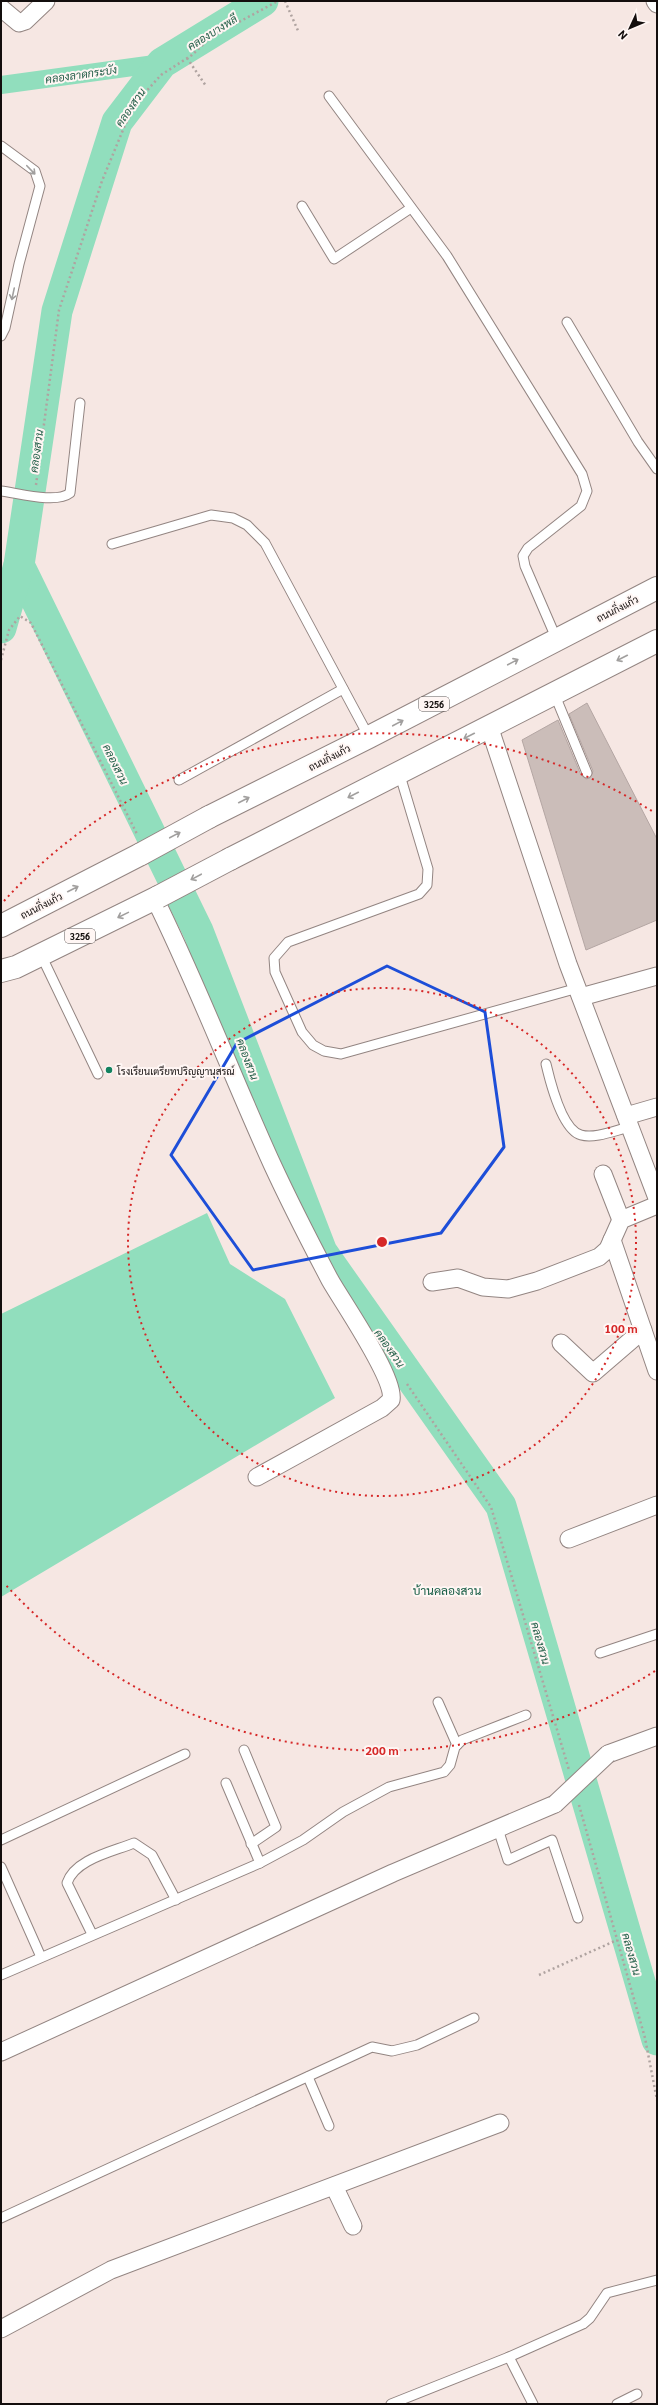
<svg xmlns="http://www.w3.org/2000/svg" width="658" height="2405" font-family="Georgia,Sarabun,serif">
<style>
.water{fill:#91debd}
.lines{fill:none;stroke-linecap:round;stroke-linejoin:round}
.canal{stroke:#91debd;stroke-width:18}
.river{stroke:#91debd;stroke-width:31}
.building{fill:#cbbdb9;stroke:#b4a6a3}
.service-casing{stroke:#938582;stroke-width:11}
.minor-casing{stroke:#938582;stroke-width:19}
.primary-casing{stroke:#938582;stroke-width:24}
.path{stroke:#afa3a0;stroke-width:2.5;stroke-dasharray:2 3;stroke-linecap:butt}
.service{stroke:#fff;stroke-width:9}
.minor{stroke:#fff;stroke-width:17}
.primary{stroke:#fff;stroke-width:22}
.minor-bridge-casing{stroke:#938582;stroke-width:19;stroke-linecap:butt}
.primary-bridge-casing{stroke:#938582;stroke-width:24;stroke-linecap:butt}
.minor-bridge{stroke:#fff;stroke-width:17}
.primary-bridge{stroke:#fff;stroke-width:22}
.oneway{stroke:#a19f9e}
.marked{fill:none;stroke:#1d4ed8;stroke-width:3;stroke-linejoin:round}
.ring{fill:none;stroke:#d62828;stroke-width:2;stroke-dasharray:2 4}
.poi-dot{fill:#12825f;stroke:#fff6f4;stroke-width:1.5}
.labels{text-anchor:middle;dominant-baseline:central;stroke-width:4;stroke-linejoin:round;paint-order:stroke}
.shield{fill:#fff6f4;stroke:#5a5452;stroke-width:1}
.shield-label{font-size:9px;font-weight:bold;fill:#130e0d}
.street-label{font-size:10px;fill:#130e0d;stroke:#fff6f4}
.poi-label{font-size:10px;fill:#130e0d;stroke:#fff6f4;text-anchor:start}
.water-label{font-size:11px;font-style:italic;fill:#235e48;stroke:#fff6f4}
.quarter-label{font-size:12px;fill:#155c44;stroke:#fff6f4}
.centre{fill:#d62828;stroke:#fff6f4;stroke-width:2}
.ring-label{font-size:12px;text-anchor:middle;font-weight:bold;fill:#d62828;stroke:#fff6f4;stroke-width:4;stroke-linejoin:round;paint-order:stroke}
</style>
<rect width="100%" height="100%" fill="#f6e7e3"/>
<path class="water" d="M207,1213L230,1264L285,1299L335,1398L1,1597V1314Z"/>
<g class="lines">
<path class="canal" d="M1,85L162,63"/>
<g class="river">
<path d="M19,565L198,931L322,1252L501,1506L657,2040"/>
<path d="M1,628L19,565L57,311L117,122L162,63L263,1"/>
</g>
</g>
<path class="building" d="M587,703L657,839V920L586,950L522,740L558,720L581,775L586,779L590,778L593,771L569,714Z"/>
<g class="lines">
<defs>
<g id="service">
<path d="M329,96L447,256L582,474L587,491L581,506L528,548L523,556L525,566L557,640"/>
<path d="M1,146L35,171L40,186L19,264L5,328L1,336"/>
<path d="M302,206L334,259L411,208"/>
<path d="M567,322L638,442L657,469"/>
<path d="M1,491C18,493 56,504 70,493L80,403"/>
<path d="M112,544L211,515L233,518L247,525L265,543L369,737"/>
<path d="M554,693L587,773"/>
<path d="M399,772L428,869L427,885L419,894L288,942L274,958L275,972L302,1032L313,1045L324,1051L341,1054L578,988"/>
<path d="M179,780L343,689"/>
<path d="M41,955L98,1074"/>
<path d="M546,1064C550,1081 562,1130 581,1135C595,1139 616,1130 630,1127"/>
<path d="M600,1653L657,1634"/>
<path d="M438,1702L457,1745"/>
<path d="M244,1750L276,1827L251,1844"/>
<path d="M226,1783L260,1863"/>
<path d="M498,1829L508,1860L552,1840L578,1918"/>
<path d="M1,1840L185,1754"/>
<path d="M1,1867L41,1957"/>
<path d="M92,1934L67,1883C75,1859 112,1852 134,1843L152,1855L176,1900"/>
<path d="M1,1975L260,1863L303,1840L343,1812L389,1787L444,1772L450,1765L455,1747L462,1740L526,1715"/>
<path d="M308,2077L329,2126"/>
<path d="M1,2218L372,2047L392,2051L417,2045L474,2018"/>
<path d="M509,2357L533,2404"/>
<path d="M391,2404L509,2357L583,2324L590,2318L607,2293L657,2280"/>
<path d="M617,2404L637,2394"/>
</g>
<g id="minor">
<path d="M655,1L657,4"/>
<path d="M1,8L19,23L25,21L46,1"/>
<path d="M489,726L568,964L657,1198"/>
<path d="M155,899C198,986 232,1076 272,1164C290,1203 310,1242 330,1280C343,1303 396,1379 391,1400L382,1408L257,1477"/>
<path d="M581,997L657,976"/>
<path d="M626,1116L657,1107"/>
<path d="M603,1174L621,1220"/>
<path d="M612,1240L657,1371"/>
<path d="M432,1282L458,1278L483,1287L508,1289L537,1281L599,1257L608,1249L621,1220L657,1205"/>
<path d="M561,1343L593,1373L643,1330"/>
<path d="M569,1539L657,1505"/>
<path d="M608,1754L657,1736"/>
<path d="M1,2052L393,1873L555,1804"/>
<path d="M334,2186L353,2226"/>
<path d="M1,2329L111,2270L500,2123"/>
</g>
<g id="primary">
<path d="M209,817L369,737L657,588"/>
<path d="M230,859L657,641"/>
<path d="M1,926L141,854"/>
<path d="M1,971L16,967L158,897"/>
</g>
</defs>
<use href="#service" class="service-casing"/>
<use href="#minor" class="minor-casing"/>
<use href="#primary" class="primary-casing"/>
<g class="path">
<path d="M285,1L299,33"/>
<path d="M187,58L206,86"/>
<path d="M36,485L59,310L102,181L125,125L141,97L161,75L192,55L211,37L278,1"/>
<path d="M1,660L9,630L20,616L31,623L137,834"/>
<path d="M407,1384L491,1507L569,1770"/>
<path d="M579,1805L645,2038L657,2100"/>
<path d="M539,1975L617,1940"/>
</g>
<use href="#service" class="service"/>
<use href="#minor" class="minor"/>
<use href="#primary" class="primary"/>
<defs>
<path id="minor-bridge" d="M555,1804L608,1754"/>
<g id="primary-bridge">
<path d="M141,854L209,817"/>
<path d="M158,897L230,859"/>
</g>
</defs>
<use href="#minor-bridge" class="minor-bridge-casing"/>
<use href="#primary-bridge" class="primary-bridge-casing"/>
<use href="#minor-bridge" class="minor-bridge"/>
<use href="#primary-bridge" class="primary-bridge"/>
</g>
<defs><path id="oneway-shaft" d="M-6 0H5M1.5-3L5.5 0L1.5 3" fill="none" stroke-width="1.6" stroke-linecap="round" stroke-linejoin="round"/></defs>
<g class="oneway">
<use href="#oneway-shaft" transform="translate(31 170) rotate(46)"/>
<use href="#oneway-shaft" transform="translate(13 294) rotate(102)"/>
<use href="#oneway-shaft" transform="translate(622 658) rotate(153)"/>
<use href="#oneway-shaft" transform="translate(513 662) rotate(-28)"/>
<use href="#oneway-shaft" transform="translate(398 723) rotate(-28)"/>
<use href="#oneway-shaft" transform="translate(469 736) rotate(153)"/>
<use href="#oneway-shaft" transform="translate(353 795) rotate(153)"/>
<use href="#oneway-shaft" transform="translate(244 800) rotate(-27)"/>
<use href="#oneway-shaft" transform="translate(175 835) rotate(-28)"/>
<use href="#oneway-shaft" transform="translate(196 877) rotate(152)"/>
<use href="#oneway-shaft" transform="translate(73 889) rotate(-27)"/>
<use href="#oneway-shaft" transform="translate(123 915) rotate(154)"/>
</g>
<path class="marked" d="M387,966L485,1012L504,1147L441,1233L253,1270L171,1155L237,1043Z"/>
<g class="ring">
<circle cx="382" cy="1242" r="254"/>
<path d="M655 1671A509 509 0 0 1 4 1583M4 901A509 509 0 0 1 655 813"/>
</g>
<circle class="poi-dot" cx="109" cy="1070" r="4"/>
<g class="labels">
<g class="shield">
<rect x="419" y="697" width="30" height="14" rx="3"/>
<rect x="65" y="929" width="30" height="14" rx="3"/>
</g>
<g class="shield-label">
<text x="434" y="704">3256</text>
<text x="80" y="936">3256</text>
</g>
<g class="street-label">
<text transform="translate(617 608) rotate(-27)">ถนนกิ่งแก้ว</text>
<text transform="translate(329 757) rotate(-27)">ถนนกิ่งแก้ว</text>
<text transform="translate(41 905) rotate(-27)">ถนนกิ่งแก้ว</text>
</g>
<g class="poi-label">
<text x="117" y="1070">โรงเรียนเตรียทปริญญานุสรณ์</text>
</g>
<g class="water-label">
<text transform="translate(212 32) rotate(-32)">คลองบางพลี</text>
<text transform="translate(81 74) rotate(-8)">คลองลาดกระบัง</text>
<text transform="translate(130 107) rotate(-55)">คลองสวน</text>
<text transform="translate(36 451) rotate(-82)">คลองสวน</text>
<text transform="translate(116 764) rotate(64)">คลองสวน</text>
<text transform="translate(248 1059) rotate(69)">คลองสวน</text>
<text transform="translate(390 1348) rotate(55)">คลองสวน</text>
<text transform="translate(541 1643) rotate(74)">คลองสวน</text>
<text transform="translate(632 1954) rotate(74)">คลองสวน</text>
</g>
<g class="quarter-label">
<text x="447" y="1590">บ้านคลองสวน</text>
</g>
</g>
<circle cx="382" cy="1242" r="6" class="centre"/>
<g class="ring-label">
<text x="621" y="1333">100 m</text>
<text x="382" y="1755">200 m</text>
</g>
<rect width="658" height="2405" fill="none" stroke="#130e0d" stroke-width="4"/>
<g transform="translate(630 28) rotate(226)" stroke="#fff6f4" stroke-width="3" paint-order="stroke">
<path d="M0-3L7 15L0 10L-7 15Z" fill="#130e0d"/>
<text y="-6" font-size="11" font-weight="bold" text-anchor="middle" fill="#130e0d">N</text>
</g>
</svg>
